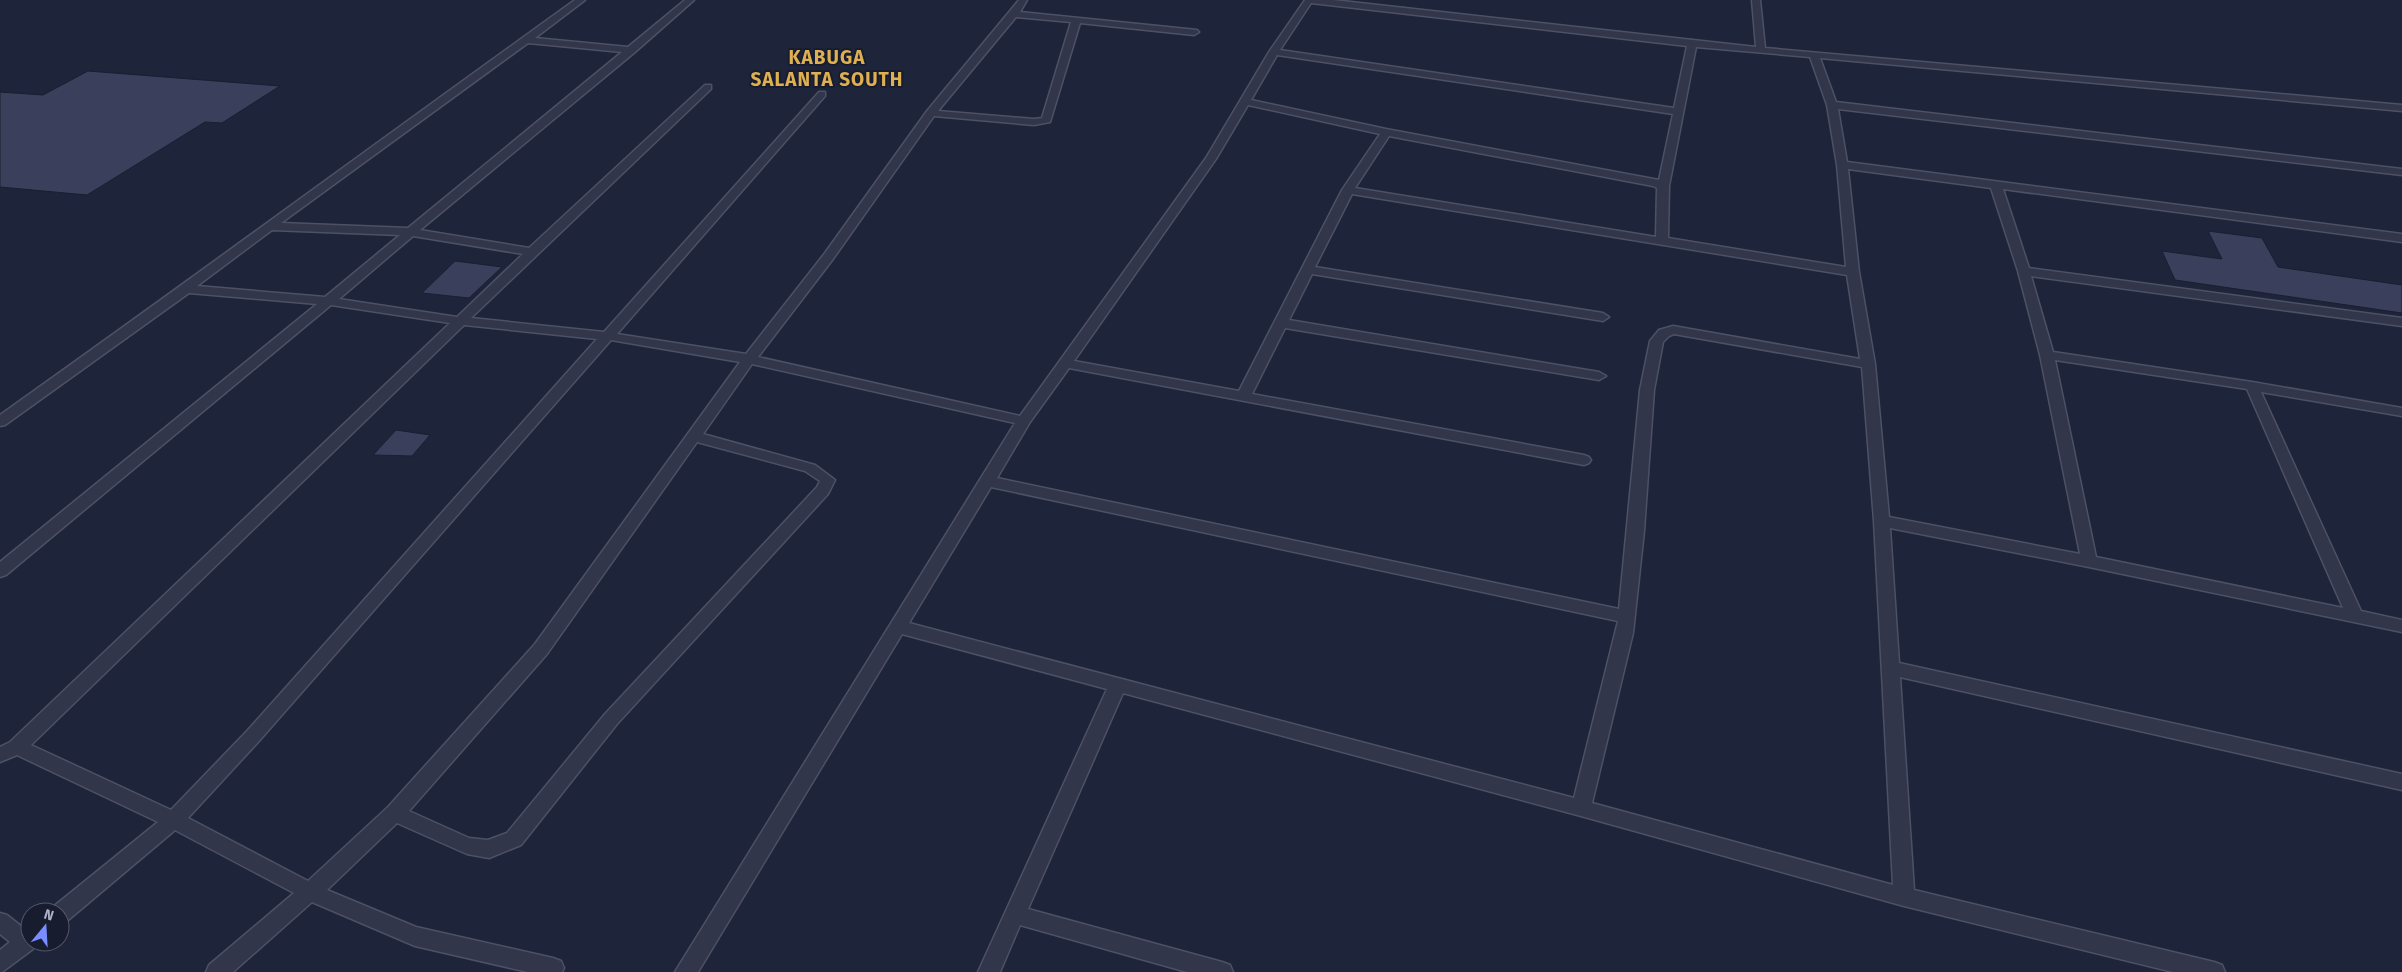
<svg xmlns="http://www.w3.org/2000/svg" width="2402" height="972" font-family="'Fira Sans',sans-serif">
<style>
.building{fill:#3a405b;stroke:#1a1e31}
.lines{fill:none;stroke-linecap:round;stroke-linejoin:round}
.street-casing{stroke:#4d5165;stroke-width:3}
.street{fill:#32364a;fill-rule:evenodd}
.labels{text-anchor:middle;dominant-baseline:central;stroke-width:4;stroke-linejoin:round;paint-order:stroke}
.far-district-label{font-size:19px;font-weight:bold;letter-spacing:1px;fill:#deb051;stroke:#181c2f}
</style>
<rect width="100%" height="100%" fill="#1e243a"/>
<g class="building">
<path d="M88,71L280,86L222,123L205,122L87,195L0,187V92L43,95Z"/>
<path d="M2208,231L2262,238L2278,267L2402,285V313L2175,280L2162,251L2222,259Z"/>
<path d="M455,261L502,267L469,298L422,293Z"/>
<path d="M396,430L430,435L412,456L373,455Z"/>
</g>
<g class="lines">
<defs>
<g id="street">
<path d="M575,0H585L535,38L628,47L685,0H694L635,52L420,230L529,248L705,85H711V89L471,318L604,332L819,92H825V96L617,334L746,354L825,253L927,111L1019,0H1027L1020,12L1197,30L1199,32L1194,35L1080,23L1050,122L1034,125L934,116L833,259L758,357L1020,416L1206,158L1269,52L1305,0H1333L1756,47L1752,0H1760L1765,48L2402,105V111L1820,58L1836,102L2402,169V175L1838,109L1847,162L2402,234V242L2003,189L2029,268L2402,318V326L2031,276L2053,352L2252,382L2402,408V416L2261,392L2361,611L2402,620V632L2089,567L1890,528L1899,663L2402,774V790L1900,677L1914,890L2214,962L2222,965L2225,972H2173L1904,906L1581,816L1123,693L1028,909L1222,962L1230,965L1233,972H1187L1020,925L1000,972H978L1107,689L902,634L698,972H675L1015,423L752,364L703,434L815,465L835,480L828,494L617,724L521,845L489,858L467,854L397,823L327,890L416,927L553,958L561,961L564,968L562,972H528L415,946L312,902L233,972H206L209,965L294,893L175,830L67,921L60,923V912H51L53,907L158,822L17,755L0,762V747L10,742L450,323L331,305L6,575L0,577V562L317,304L189,293L5,425L0,426V415C193,278 383,138 575,0ZM1311,3L1687,46L1674,108L1280,50ZM1016,17L1071,22L1042,118L1034,119L938,111ZM528,43L622,52L408,228L281,223ZM1696,47L1810,57L1827,105L1837,165L1846,267L1668,238L1669,186ZM1277,55L1673,114L1659,180L1386,129L1251,100ZM1248,105L1380,134L1342,190L1239,391L1074,361L1216,159ZM1389,136L1653,186L1657,188L1656,237L1355,188ZM1848,169L1991,188L2018,271L2040,355L2080,554L1889,517L1875,364L1859,272ZM1352,194L1847,275L1860,359L1673,326L1659,330L1650,341L1640,390L1619,609L997,478L1030,422L1069,368L1584,465L1589,463L1591,460L1589,457L1584,455L1252,394L1285,328L1599,380L1606,376L1599,372L1289,320L1312,274L1603,321L1609,317L1603,313L1315,267ZM272,230L400,235L325,297L197,286ZM413,236L523,254L457,317L339,299ZM464,325L597,339L247,731L171,810L31,745ZM1674,334L1862,367L1874,521L1893,885L1592,803L1633,633L1644,531L1654,390L1663,342L1669,336ZM611,340L740,362L535,644L388,807L308,881L188,818L259,741ZM2055,360L2247,389L2343,608L2096,557ZM697,442L805,471L820,481L817,487L605,714L507,833L488,840L469,838L409,811L547,654ZM991,487L1618,621L1574,798L909,623Z"/>
<path d="M0,913L7,915L26,930L30,928V942H39L33,949L2,972H0V950L10,942L0,934Z"/>
</g>
</defs>
<use href="#street" class="street-casing"/>
<use href="#street" class="street"/>
</g>
<g class="labels">
<g class="far-district-label">
<text x="827" y="57">KABUGA<tspan x="827" dy="22">SALANTA SOUTH</tspan></text>
</g>
</g>
<g transform="translate(45 927) rotate(18)"><circle r="24" fill="#181c2f" stroke="#54576c"/>
<path d="M0-4L9 19L0 12L-9 19Z" fill="#7a8dff"/>
<text y="-8" font-size="14" font-weight="bold" text-anchor="middle" fill="#adb0c7">N</text>
</g>
</svg>
